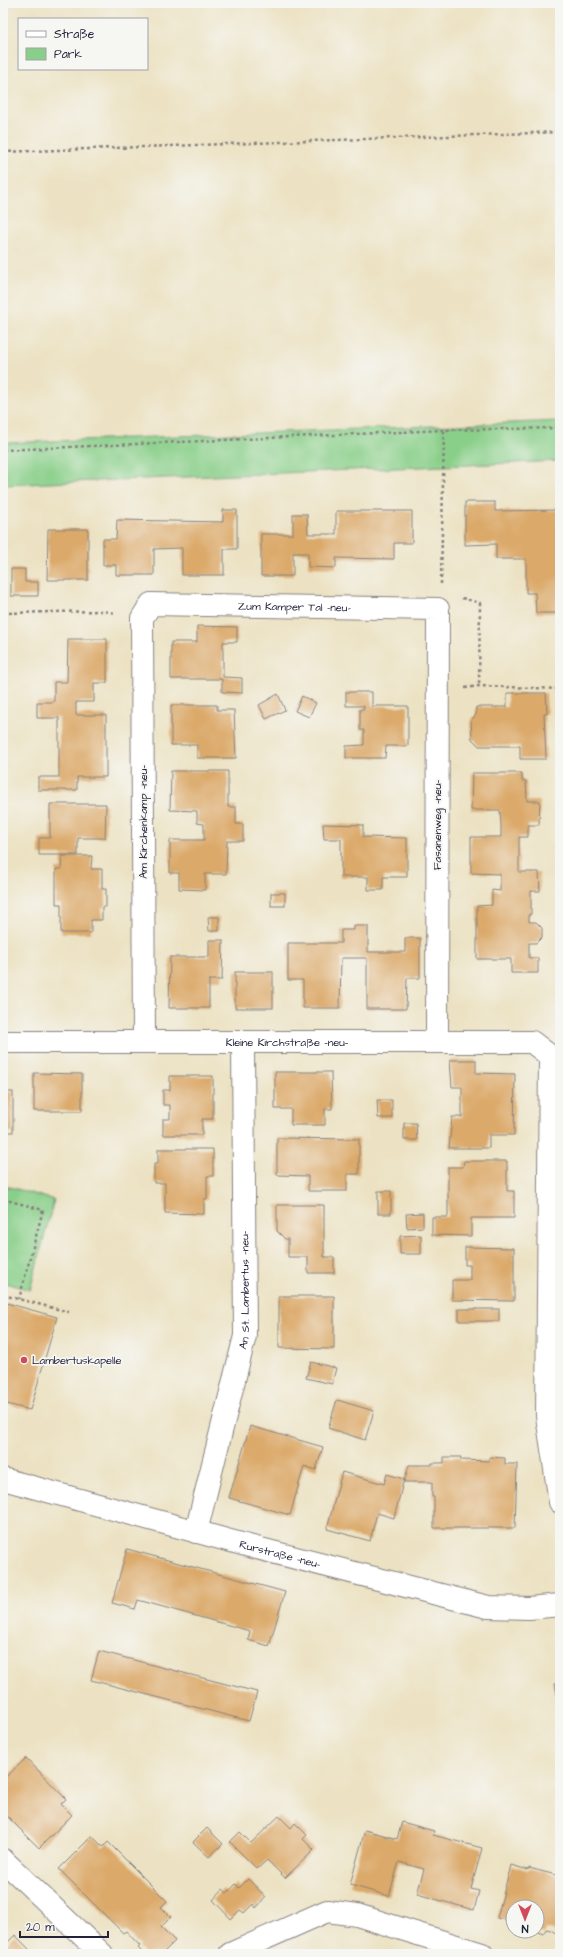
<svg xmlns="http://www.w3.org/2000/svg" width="563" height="1957" font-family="'Architects Daughter',sans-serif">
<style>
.green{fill:#89cf89;stroke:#567862}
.building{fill:#dba969}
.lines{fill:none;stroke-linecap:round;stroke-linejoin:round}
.minor-casing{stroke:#87827f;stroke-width:24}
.path{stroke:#87827f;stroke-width:2.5;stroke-dasharray:3 3;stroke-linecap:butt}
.minor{stroke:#fff;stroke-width:22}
.poi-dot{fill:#d1495b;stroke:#f6f6f2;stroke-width:1.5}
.labels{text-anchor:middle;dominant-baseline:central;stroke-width:3.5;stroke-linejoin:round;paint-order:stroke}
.street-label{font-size:11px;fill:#22223b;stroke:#f6f6f2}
.poi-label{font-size:11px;fill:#22223b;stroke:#f6f6f2;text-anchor:start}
</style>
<rect width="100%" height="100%" fill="#f6f6f2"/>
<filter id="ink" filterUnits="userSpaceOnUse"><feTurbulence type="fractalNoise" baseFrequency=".025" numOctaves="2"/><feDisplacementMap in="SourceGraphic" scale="8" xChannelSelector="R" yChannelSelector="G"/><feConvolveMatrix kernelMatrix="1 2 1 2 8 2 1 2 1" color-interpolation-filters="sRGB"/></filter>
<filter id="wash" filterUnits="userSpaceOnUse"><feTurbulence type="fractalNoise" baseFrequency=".012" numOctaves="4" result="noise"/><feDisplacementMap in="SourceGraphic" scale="16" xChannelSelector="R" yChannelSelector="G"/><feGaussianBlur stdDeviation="0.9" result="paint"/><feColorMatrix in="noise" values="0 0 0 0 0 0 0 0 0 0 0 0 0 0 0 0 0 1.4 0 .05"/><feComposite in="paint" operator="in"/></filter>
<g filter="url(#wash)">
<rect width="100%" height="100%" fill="#ece2c3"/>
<g class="green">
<path d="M560,421V461L3,485V443Z"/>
<path d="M3,1185L54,1200L30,1290L3,1282Z"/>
</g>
<g id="blocks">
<g class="building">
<path d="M465,502H495V511L560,510V613H536L535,593H526V559H496V544L465,545Z"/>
<path d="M223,510H237V549H224V575H182V548L154,549V575H116V565H103V539H116L117,520L223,522Z"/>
<path d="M336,511H412V543H394V559L336,558V568L308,567V553H293V576H261V534H293V514H307L308,534H336Z"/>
<path d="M48,529H88V580H47Z"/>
<path d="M11,569H25V582H38V596H11Z"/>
<path d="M197,626L237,627V642H223V677L242,678V693L222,692V679H171V642H197Z"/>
<path d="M68,639H107V683H94V702H76V715H106V777H77V790H38V777H59V718H37V702H54V682H67Z"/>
<path d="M346,692H372V706H408V746H386L385,758H346V746L364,745V730H360V709H364V706H346Z"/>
<path d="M507,693H546L547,714H544L546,759H520V746H479L472,739L471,720L476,715V707H507Z"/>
<path d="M278,694L285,710L266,719L259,705Z"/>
<path d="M302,696L316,703L309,717L295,711Z"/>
<path d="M171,705H217V710H234L236,758H197V745H171Z"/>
<path d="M171,771H228V807H236V824H243V841H227L226,874H205V890L179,889V873H170V840H204V824L197,823V811L170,810Z"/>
<path d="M472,773H522V781H526L527,801H540L539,825H528V837H519V872H539L540,891H531V914H529V922H536L542,928V937L536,943H529V958H538V973H511V959H477V906L492,905V890L500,891V874L471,873V837H501V825L500,810H471Z"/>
<path d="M50,804H106L105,838H78V855H39V838H50Z"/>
<path d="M323,824L363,825V837L407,838V877H383V890H368V877H341V839H324Z"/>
<path d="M62,856H92L91,869H102V889H106V907H102V920H91V933H61V904H56V869H61Z"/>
<rect x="271" y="893" width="14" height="13"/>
<path d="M208,917H219V931H209Z"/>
<path d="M354,926H368V952H405V938H420V978H407L406,1009H367V958H341L340,1008H303V980H288V943H341V930H354Z"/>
<path d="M209,940H223L222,980H209V1008H169L170,957H209Z"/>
<rect x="235" y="972" width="38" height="36"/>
<path d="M450,1060H476V1073L515,1074L514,1135H489V1148H449L452,1117H462V1087H452Z"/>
<path d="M275,1072H331L332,1109H325V1125H291V1109H275Z"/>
<path d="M34,1073L82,1074V1111H34Z"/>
<path d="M170,1076H213V1119H202V1135H163V1119H170V1105H163V1090H170Z"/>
<rect x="3" y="1092" width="10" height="40"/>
<path d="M377,1100H392V1118H378Z"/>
<path d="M404,1123H416L417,1140H404Z"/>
<path d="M277,1138L359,1139V1174H347V1191H308V1176L277,1175Z"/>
<path d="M158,1149H213V1176H207V1199H204V1214L165,1213V1183H154V1164H158Z"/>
<path d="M464,1161H507V1191H514V1218H471V1236L432,1235V1217H448V1167H463Z"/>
<rect x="378" y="1191" width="13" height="23"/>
<path d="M277,1205H324V1257H334V1273H308V1257H288V1239H285L277,1231Z"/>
<path d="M423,1213V1227L407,1228L406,1214Z"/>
<path d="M421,1235V1254H400V1236Z"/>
<path d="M465,1247L514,1248V1301L452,1300V1280H470V1265H465Z"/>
<path d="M279,1296H334V1349L279,1348Z"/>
<path d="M3,1302L57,1317L30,1410L3,1403Z"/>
<rect x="459" y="1309" width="40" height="12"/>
<path d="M311,1362L336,1368L332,1384L306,1378Z"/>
<path d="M337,1400L374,1411L365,1440L328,1428Z"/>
<path d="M250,1426L323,1447L316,1470L304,1466L290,1515L229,1498Z"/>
<path d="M444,1457H461V1460L489,1461V1457L505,1458V1464H517L515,1528H434V1497H432V1482H404L409,1465H432V1463H444Z"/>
<path d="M342,1472L384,1484L387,1474L404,1479L394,1518L377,1513L370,1541L327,1529Z"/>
<path d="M127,1549L285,1592L269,1646L248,1640L250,1631L138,1600L135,1609L112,1603Z"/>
<path d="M99,1651L257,1692L249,1721L91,1680Z"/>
<path d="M560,1683V1706H559L555,1684Z"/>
<path d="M26,1758L66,1799L61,1804L72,1815L39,1848L3,1812V1780Z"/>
<path d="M279,1816L291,1828L295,1823L307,1835L303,1839L314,1850L285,1878L267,1860L257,1869L230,1842L240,1832L251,1843Z"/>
<path d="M402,1822L434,1831L433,1835L482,1848L471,1889L479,1891L474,1910L417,1894L424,1869L399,1862L389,1896L350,1885L365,1830L397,1839Z"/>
<path d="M207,1828L223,1844L209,1857L193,1842Z"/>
<path d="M92,1836L103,1847L108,1842L167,1901L161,1907L171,1917L161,1927L175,1941L162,1954H144L138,1948L140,1946L126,1931L123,1933L59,1869Z"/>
<path d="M511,1865L528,1870L529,1868L560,1876V1936L551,1930L546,1929L544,1934L534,1931H537V1907H513V1922L497,1918Z"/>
<path d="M248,1879L266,1897L256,1908L253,1904L244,1913L240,1910L231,1919L213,1900L223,1889L227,1893L236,1884L239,1888Z"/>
<path d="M15,1935L34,1954H3V1947Z"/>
</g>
</g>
</g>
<g filter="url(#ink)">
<use href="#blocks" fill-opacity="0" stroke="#87827f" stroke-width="1"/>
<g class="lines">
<defs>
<g id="minor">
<path id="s1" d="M3,1042H532L550,1056L547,1416L560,1502"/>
<path id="s2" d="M144,1042L142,618L151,604L438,609L437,1042"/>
<path id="s3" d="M3,1479L249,1546L488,1607L529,1608L560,1605"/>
<path id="s4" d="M196,1532L245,1336L243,1042"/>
<path d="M3,1860L102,1954"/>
<path d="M230,1954L327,1911L357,1915L482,1954"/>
</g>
</defs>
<use href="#minor" class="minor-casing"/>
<g class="path">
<path d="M3,152L560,132"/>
<path d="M3,450L444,430L560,428"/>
<path d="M441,584L444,430"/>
<path d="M462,598L480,603L479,686"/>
<path d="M3,613L102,611L116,613"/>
<path d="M465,688L479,686L560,689"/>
<path d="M3,1199L43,1210L19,1299"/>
<path d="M3,1295L69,1312"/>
</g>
<use href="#minor" class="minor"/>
</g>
</g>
<circle class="poi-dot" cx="24" cy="1360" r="4"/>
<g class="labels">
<g class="street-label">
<text stroke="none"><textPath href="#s2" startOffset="584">Zum Kamper Tal -neu-</textPath></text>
<text transform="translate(143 822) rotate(-90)">Am Kirchenkamp -neu-</text>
<text transform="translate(437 825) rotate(-90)">Fasanenweg -neu-</text>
<text stroke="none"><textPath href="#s1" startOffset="284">Kleine Kirchstraße -neu-</textPath></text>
<text stroke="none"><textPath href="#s4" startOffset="248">An St. Lambertus -neu-</textPath></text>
<text stroke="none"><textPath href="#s3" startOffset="287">Rurstraße -neu-</textPath></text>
</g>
<g class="poi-label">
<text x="32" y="1360">Lambertuskapelle</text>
</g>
</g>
<rect width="563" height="1957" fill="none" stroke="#f6f6f2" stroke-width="16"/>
<rect x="18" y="18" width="130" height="52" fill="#f6f6f2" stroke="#a1a1a9"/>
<rect x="26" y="31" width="20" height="6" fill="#ffffff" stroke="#a1a1a9"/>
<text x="54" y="38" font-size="12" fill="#22223b">Straße</text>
<rect x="26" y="48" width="20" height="12" fill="#89cf89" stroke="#a1a1a9"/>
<text x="54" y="58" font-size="12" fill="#22223b">Park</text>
<g transform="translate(525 1919) rotate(180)"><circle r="19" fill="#f6f6f2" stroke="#a1a1a9"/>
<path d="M0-3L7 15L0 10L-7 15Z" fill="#d1495b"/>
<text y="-6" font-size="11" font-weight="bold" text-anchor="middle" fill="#22223b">N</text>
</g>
<path d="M20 1931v6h88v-6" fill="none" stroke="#22223b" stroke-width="2"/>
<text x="26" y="1931" font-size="12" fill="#22223b" stroke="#f6f6f2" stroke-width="3" paint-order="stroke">20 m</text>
</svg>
